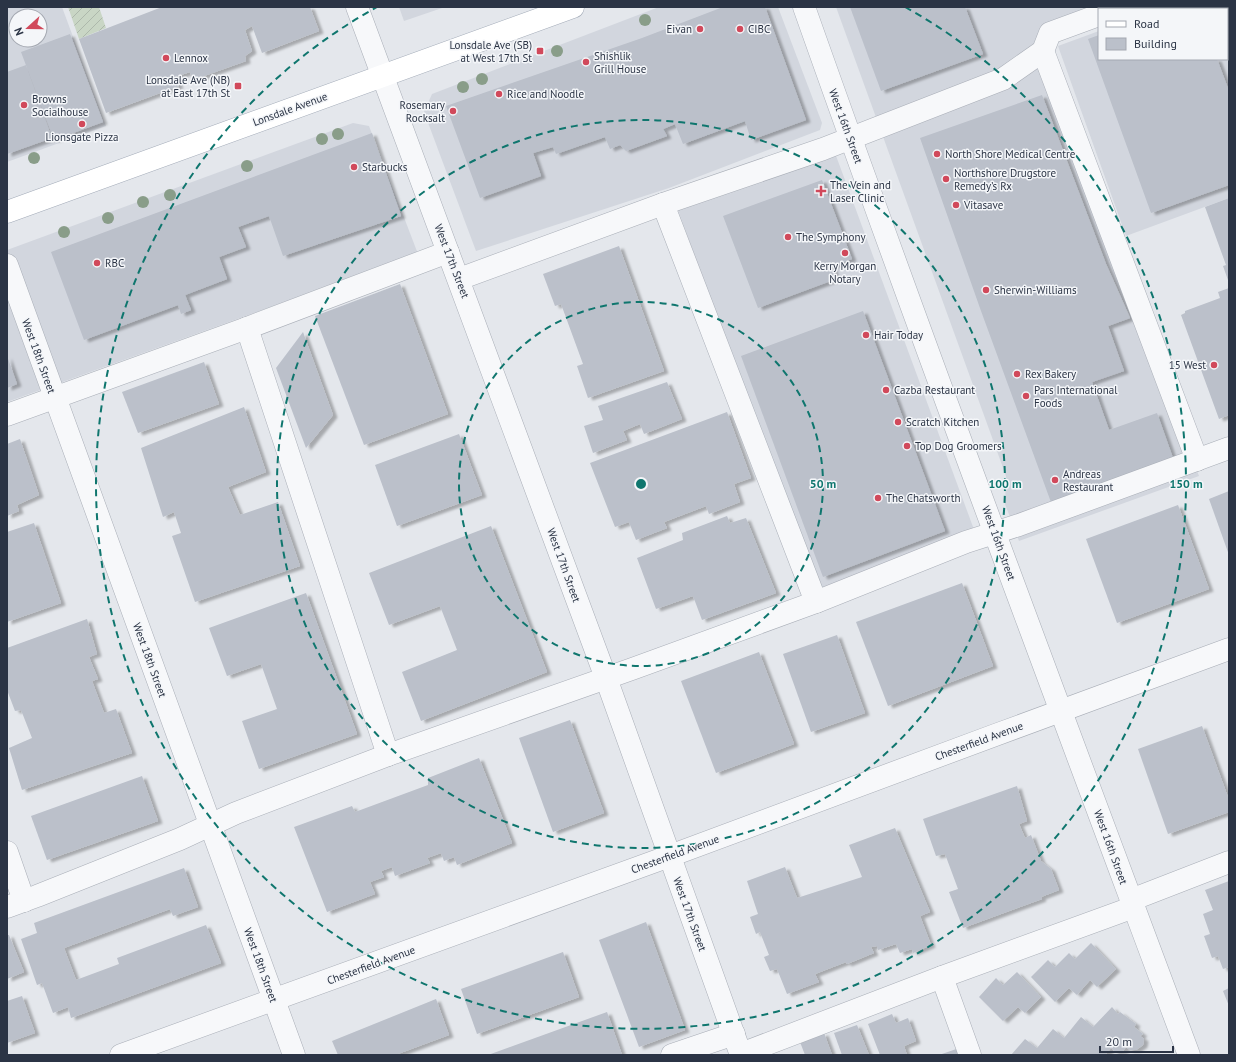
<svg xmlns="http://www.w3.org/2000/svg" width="1236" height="1062" font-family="'PT Sans',sans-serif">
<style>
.built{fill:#d2d6de;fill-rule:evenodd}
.garden{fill:url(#garden-furrows)}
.building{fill:#bbc0ca;filter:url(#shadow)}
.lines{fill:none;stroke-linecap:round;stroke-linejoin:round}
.minor-casing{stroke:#a9aeb7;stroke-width:23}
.major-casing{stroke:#a3abb8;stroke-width:23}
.minor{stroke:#f7f8fa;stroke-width:22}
.major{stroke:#fff;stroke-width:22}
.tree{fill:#899d89}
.ring{fill:none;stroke:#0f766e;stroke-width:2;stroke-dasharray:7 5}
.poi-dot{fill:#d1495b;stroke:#f4f6f9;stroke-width:1.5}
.labels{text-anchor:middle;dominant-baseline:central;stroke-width:3;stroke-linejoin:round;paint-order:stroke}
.poi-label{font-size:11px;fill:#2b3445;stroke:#f4f6f9;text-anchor:start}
.street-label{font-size:11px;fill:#2b3445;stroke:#f4f6f9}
.centre{fill:#0f766e;stroke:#f4f6f9;stroke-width:2}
.ring-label{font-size:12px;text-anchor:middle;font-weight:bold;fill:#0f766e;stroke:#f4f6f9;stroke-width:3;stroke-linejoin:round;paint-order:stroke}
</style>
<defs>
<pattern id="garden-furrows" width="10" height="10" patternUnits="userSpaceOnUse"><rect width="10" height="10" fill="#c9d6c5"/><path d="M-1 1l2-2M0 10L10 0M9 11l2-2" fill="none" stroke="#adb8ab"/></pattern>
<filter id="shadow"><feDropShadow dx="4.5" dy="2.5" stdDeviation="1" flood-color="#0004"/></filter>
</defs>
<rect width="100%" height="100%" fill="#e4e7ec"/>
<g class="built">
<path d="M11,7H62L106,126L7,162V8ZM16,16H40V40H16Z"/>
<path d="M399,7H445L404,21Z"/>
<path d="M659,7H778L822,123L820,130L669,188L476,251L424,112L432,94Z"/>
<path d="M836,7H1104L1037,48L1199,476L1019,541L1005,504L1006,476Z"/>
<path d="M1099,31V59H1227L1229,65V198L1126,236L1058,46Z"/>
<path d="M353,123L369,126L418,254L7,402V250Z"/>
<path d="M835,153L976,535L819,593L678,210Z"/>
</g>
<path class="garden" d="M68,7H99L106,28L79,39Z"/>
<g class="building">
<path d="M162,7H310L319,31L262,53L252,26L245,30L252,51L245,56L246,61L193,80L190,72L175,77L179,86L106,113L79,39Z"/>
<path d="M723,7H765L806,120L751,140L745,121L683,144L675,124L663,129L667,136L626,151L620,145L610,149L605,137L556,154L553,147L533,153L541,176L480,198L446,106L642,38Z"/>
<path d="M850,7H965L983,54L881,91Z"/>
<path d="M1174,7H1198L1199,9H1170Z"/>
<path d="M70,34L103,122L54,140L21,52Z"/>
<path d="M1099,35V59H1217L1229,91V185L1151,213L1088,39Z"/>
<path d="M26,65L52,138L7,154V72Z"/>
<path d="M1042,95L1106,264L1130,318L1108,326L1124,371L1092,382L1109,430L1157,413L1174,461L1052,505L981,311L920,138Z"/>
<path d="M372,133L401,216L283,256L269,216L238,227L246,247L219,257L227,279L185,295L191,310L181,314L178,305L84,340L51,252Z"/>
<path d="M822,180L852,259L832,266L836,279L758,308L723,216Z"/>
<path d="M1229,198V283L1223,266L1226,265L1205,207Z"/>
<path d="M619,246L664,371L588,398L577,366L583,364L561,304L555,306L543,274Z"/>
<path d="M400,284L448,414L364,445L315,316Z"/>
<path d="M1229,288V415L1219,419L1181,315L1185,313V311L1220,298L1218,292Z"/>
<path d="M863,311L945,531L823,577L741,356Z"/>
<path d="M303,332L333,415L306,448L276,368Z"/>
<path d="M7,356L17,384L7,388Z"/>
<path d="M204,362L219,404L138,433L122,392Z"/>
<path d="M667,382L682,419L644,434L640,424L623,431L627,440L593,453L584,426L603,420L598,406Z"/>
<path d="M244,407L266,472L228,487L240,515L278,502L300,566L195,602L172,536L181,533L174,512L163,517L141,448Z"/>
<path d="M727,412L751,478L734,484L740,502L709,514L706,506L664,522L667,528L636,540L629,522L615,527L590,463Z"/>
<path d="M459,434L482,495L397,526L375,465Z"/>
<path d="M20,439L39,495L17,505L19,511L7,516V444Z"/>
<path d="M1229,491V555L1209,499Z"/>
<path d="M1178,505L1209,589L1117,623L1086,539Z"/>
<path d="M727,516L730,523L746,518L776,593L702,620L693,596L656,609L637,558L683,540L682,533Z"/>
<path d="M34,523L61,603L7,622V532Z"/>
<path d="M491,526L547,672L421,721L402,672L457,650L440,606L389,625L369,573Z"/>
<path d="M962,583L993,666L888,706L856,622Z"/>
<path d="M306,593L357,734L259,769L242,721L277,709L261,664L227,676L209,628Z"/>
<path d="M87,619L97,654L89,657L98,679L92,681L104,713L116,709L132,753L22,790L9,748L32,738L21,710L15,711L7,690V648Z"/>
<path d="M837,635L865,713L811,732L783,654Z"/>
<path d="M759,652L794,744L716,773L681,681Z"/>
<path d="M570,720L604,813L553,832L519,738Z"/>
<path d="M1202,726L1229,800V812L1168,834L1138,749Z"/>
<path d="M479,758L512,843L457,865L454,857L444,861L441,853L427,858L430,863L395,876L392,867L381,871L384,877L370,882L375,894L327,912L294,827L352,806L355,812L428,785V778Z"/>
<path d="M142,776L158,821L47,860L31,816Z"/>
<path d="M1017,786L1027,821L1019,824L1025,838L1031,835L1041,861L1051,869L1059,890L1041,897L1042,899L963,928L949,892L958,889L945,854L936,856L923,819Z"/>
<path d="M895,828L930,912L920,916L931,945L913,953L912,949L900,953L896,944L878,950L877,946L871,947L874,953L847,964L846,962L815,974L819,982L787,994L777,969L770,971L764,957L769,955L760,932L756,934L750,917L758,914L747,881L785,867L797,898L862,877L849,845Z"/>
<path d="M184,868L198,907L173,916L170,909L64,948L76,980L119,964L117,958L206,925L221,963L71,1018L68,1007L53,1013L42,983L37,985L21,939L37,933L34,923Z"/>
<path d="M1229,881V967L1223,969L1218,956L1212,958L1204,936L1210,934L1203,914L1213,910L1205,890Z"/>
<path d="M646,922L685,1030L639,1047L599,940Z"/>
<path d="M7,935H9L24,972L7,979Z"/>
<path d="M1091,943L1116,969L1097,987L1090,980L1077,995L1069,988L1055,1002L1031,977L1048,960L1055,967L1069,953L1075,959Z"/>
<path d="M563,952L579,997L477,1034L461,989Z"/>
<path d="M1017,972L1041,997L1025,1013L1018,1007L1003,1021L979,997L996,978L1003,985Z"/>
<path d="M1229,988V1006L1223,991Z"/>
<path d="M22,996L35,1033L7,1043V1001Z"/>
<path d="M436,999L449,1035L395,1055H338L332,1041Z"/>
<path d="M1112,1007L1118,1014L1120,1012L1136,1024L1134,1027L1143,1034L1140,1036L1144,1039L1143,1045L1136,1050H1130L1126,1047L1123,1051L1115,1052L1111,1048L1105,1055H1011L1025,1039L1037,1048L1053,1029L1064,1038L1081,1017L1093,1027Z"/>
<path d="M607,1012L622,1055H488Z"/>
<path d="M892,1014L896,1023L908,1018L916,1041L904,1046L907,1055H880L868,1024Z"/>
<path d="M857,1025L869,1055H842L834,1033Z"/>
<path d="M824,1033L832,1055H805L800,1042Z"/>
<path d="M965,1046L968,1055H939Z"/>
</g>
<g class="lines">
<defs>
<g id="minor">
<path d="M357,7L606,678L741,1055"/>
<path d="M804,7C928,358 1059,706 1189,1055"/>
<path d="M1117,9L1122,7"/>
<path d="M1043,51L1197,460"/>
<path d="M663,204L816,602"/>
<path d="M7,265L294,1055"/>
<path d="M459,279L663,204L823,149L1003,79L1043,51L1050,33L1099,15"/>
<path d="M247,328L388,755L632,669L816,602L966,542L1019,525L1229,448"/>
<path d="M7,415L247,328L448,252"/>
<path d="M7,852L24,901"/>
<path d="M1131,900L1229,862"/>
<path d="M7,907L37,896L180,839L236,813L388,755"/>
<path d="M942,977L970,1055"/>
<path d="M741,1054L942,977L1134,907"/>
<path d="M121,1055C303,990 485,924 667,857C855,788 1041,717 1229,649"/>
<path d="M672,1055L734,1034"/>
</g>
<path id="major" d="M7,212L573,7"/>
</defs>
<use href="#minor" class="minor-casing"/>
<use href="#major" class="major-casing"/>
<use href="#minor" class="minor"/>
<use href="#major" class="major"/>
</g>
<g class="tree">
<circle cx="645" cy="20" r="6"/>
<circle cx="557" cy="51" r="6"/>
<circle cx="482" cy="79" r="6"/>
<circle cx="463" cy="87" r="6"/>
<circle cx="338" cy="134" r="6"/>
<circle cx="322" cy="139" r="6"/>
<circle cx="34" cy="158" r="6"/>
<circle cx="247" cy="166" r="6"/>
<circle cx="170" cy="195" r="6"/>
<circle cx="143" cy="202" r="6"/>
<circle cx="108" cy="218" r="6"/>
<circle cx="64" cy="232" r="6"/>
</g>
<g class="ring">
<circle cx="641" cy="484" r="182"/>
<circle cx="641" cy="484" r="364"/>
<path d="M905 7A545 545 0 1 1 377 7"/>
</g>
<g class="poi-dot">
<circle cx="700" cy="29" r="4"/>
<circle cx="740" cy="29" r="4"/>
<rect x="536" y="47" width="8" height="8" rx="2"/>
<circle cx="166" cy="58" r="4"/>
<circle cx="586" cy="62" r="4"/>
<rect x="234" y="82" width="8" height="8" rx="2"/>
<circle cx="499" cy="94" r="4"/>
<circle cx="24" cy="105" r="4"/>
<circle cx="453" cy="111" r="4"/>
<circle cx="82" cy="124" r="4"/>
<circle cx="937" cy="154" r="4"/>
<circle cx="354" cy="167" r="4"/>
<circle cx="946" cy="179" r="4"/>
<path d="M819 185h4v4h4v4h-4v4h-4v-4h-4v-4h4z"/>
<circle cx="956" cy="205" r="4"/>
<circle cx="788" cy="237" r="4"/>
<circle cx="845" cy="253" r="4"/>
<circle cx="97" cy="263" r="4"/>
<circle cx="986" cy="290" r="4"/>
<circle cx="866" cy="335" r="4"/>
<circle cx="1214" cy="365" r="4"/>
<circle cx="1017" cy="374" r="4"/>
<circle cx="886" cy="390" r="4"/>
<circle cx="1026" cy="396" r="4"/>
<circle cx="898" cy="422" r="4"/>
<circle cx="907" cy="446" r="4"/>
<circle cx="1055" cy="480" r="4"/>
<circle cx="878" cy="498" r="4"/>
</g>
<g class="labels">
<g class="poi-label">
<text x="692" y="29" text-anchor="end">Eivan</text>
<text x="748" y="29">CIBC</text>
<text x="532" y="45" text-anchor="end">Lonsdale Ave (SB)<tspan x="532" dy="13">at West 17th St</tspan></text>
<text x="594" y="56">Shishlik<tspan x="594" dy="13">Grill House</tspan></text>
<text x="174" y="58">Lennox</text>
<text x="230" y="80" text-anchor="end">Lonsdale Ave (NB)<tspan x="230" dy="13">at East 17th St</tspan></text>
<text x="507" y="94">Rice and Noodle</text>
<text x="32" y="99">Browns<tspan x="32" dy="13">Socialhouse</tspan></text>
<text x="445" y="105" text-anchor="end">Rosemary<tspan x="445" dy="13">Rocksalt</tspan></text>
<text x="82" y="137" text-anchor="middle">Lionsgate Pizza</text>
<text x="945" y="154">North Shore Medical Centre</text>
<text x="362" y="167">Starbucks</text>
<text x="954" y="173">Northshore Drugstore<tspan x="954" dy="13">Remedy’s Rx</tspan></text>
<text x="830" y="185">The Vein and<tspan x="830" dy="13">Laser Clinic</tspan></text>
<text x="964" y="205">Vitasave</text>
<text x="796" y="237">The Symphony</text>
<text x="105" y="263">RBC</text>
<text x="845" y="266" text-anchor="middle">Kerry Morgan<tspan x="845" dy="13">Notary</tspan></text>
<text x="994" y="290">Sherwin-Williams</text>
<text x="874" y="335">Hair Today</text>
<text x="1206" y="365" text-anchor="end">15 West</text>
<text x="1025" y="374">Rex Bakery</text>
<text x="894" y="390">Cazba Restaurant</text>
<text x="1034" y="390">Pars International<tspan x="1034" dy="13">Foods</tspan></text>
<text x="906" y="422">Scratch Kitchen</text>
<text x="915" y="446">Top Dog Groomers</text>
<text x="1063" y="474">Andreas<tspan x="1063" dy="13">Restaurant</tspan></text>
<text x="886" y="498">The Chatsworth</text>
</g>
<g class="street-label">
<text transform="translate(290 109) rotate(-20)">Lonsdale Avenue</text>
<text transform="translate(846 126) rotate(70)">West 16th Street</text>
<text transform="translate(452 261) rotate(69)">West 17th Street</text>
<text transform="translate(39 356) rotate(70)">West 18th Street</text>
<text transform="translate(999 543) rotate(70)">West 16th Street</text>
<text transform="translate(564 565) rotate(70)">West 17th Street</text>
<text transform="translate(150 660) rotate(70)">West 18th Street</text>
<text transform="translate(979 741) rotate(-20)">Chesterfield Avenue</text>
<text transform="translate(1111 847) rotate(70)">West 16th Street</text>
<text transform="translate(675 854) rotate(-20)">Chesterfield Avenue</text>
<text transform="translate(690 914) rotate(70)">West 17th Street</text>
<text transform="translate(261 965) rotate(70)">West 18th Street</text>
<text transform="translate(371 965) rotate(-20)">Chesterfield Avenue</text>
</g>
</g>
<circle cx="641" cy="484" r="6" class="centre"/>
<g class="ring-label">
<text x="823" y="488">50 m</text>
<text x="1005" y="488">100 m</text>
<text x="1186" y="488">150 m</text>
</g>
<rect width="1236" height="1062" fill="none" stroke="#2b3445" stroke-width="16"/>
<rect x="1098" y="8" width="130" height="52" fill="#f4f6f9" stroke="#a4a8b1"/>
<rect x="1106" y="21" width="20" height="6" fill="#ffffff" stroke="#a4a8b1"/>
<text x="1134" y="28" font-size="12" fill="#2b3445">Road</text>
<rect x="1106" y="38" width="20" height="12" fill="#bbc0ca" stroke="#a4a8b1"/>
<text x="1134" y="48" font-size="12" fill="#2b3445">Building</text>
<g transform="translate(28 28) rotate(249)"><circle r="19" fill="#f4f6f9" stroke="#a4a8b1"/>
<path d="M0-3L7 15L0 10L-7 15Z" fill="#d1495b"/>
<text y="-6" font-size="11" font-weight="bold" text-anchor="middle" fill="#2b3445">N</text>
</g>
<path d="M1100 1046v6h73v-6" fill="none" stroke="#2b3445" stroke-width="2"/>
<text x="1106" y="1046" font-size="12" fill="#2b3445" stroke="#f4f6f9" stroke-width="3" paint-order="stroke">20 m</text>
</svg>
